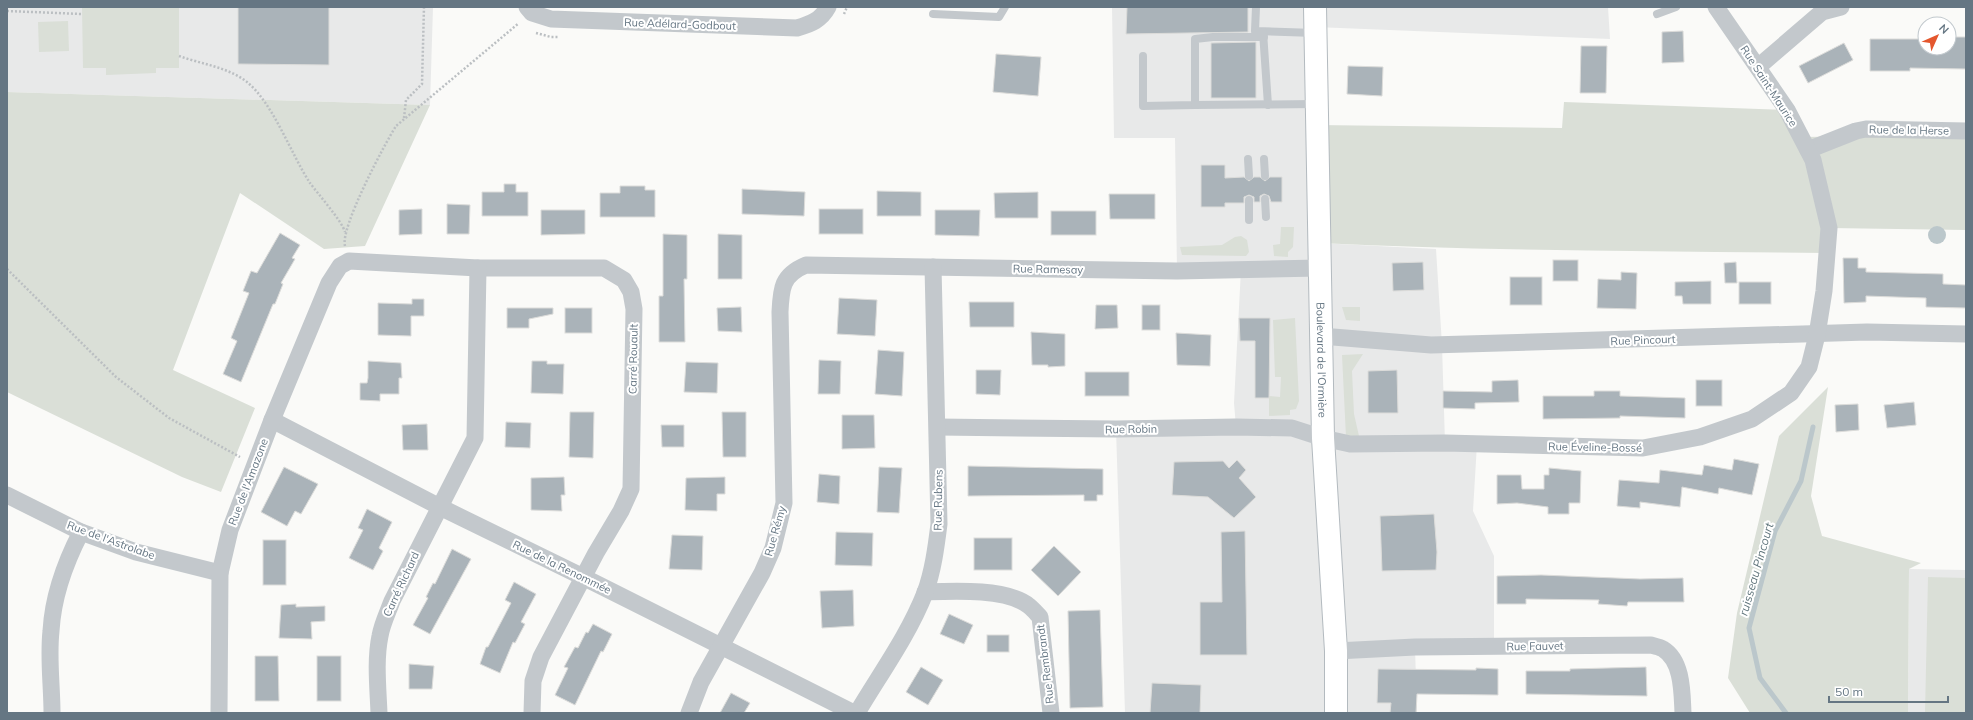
<svg xmlns="http://www.w3.org/2000/svg" width="1973" height="720" font-family="Mulish,sans-serif">
<style>
.built{fill:#e8e9e9}
.green{fill:#dadfd7}
.water{fill:#bbc7cb}
.lines{fill:none;stroke-linecap:round;stroke-linejoin:round}
.stream{stroke:#bbc7cb;stroke-width:5}
.building{fill:#aab3b9;stroke:#dcdcda}
.secondary-casing{stroke:#b3babf;stroke-width:24}
.path{stroke:#bbbfc2;stroke-width:2.5;stroke-dasharray:2 2;stroke-linecap:butt}
.lane{stroke:#c3c8cc;stroke-width:8}
.street{stroke:#c3c8cc;stroke-width:17}
.secondary{stroke:#fff;stroke-width:22}
.labels{text-anchor:middle;dominant-baseline:central;stroke-width:4;stroke-linejoin:round;paint-order:stroke}
.street-label{font-size:11px;fill:#657683;stroke:#fff}
.water-label{font-size:12px;font-style:italic;fill:#60757c;stroke:#fff}
</style>
<rect width="100%" height="100%" fill="#fafaf8"/>
<g class="built">
<path d="M7,7H433L430,105L7,92Z"/>
<path d="M1112,7H1608L1610,39L1315,27L1319,243L1436,249L1442,345L1445,443L1477,444L1473,511L1494,556V647H1415L1417,713H1125L1116,429L1236,427L1234,403L1241,269L1177,271L1175,138H1114Z"/>
<path d="M1909,569L1966,570V713H1908Z"/>
</g>
<g class="green">
<path d="M82,7H179V68H156V73L106,75V68H83Z"/>
<path d="M68,21L69,51L39,52L38,22Z"/>
<path d="M7,92L430,105L365,246L324,249L240,193L173,370L255,408L221,492L182,477L7,392Z"/>
<path d="M1564,102L1787,110L1801,137L1966,135V230L1829,228L1827,253C1658,251 1488,251 1319,243L1316,125L1562,128Z"/>
<path d="M1281,227H1294L1293,247L1288,252V257L1274,256L1273,245L1280,244Z"/>
<path d="M1241,236L1247,240L1249,252L1246,256L1182,255L1180,247L1222,245L1235,237Z"/>
<path d="M1342,307H1360V321L1346,320Z"/>
<path d="M1295,318L1299,401L1296,409L1290,410V415L1269,416V396L1280,397L1281,377H1275L1273,320Z"/>
<path d="M1363,354L1352,371L1354,414L1359,436L1346,437L1342,355Z"/>
<path d="M1828,387L1811,496L1822,536L1921,563L1909,569L1908,713H1750L1728,678L1737,613L1779,436Z"/>
<path d="M1928,577L1966,578V713H1925Z"/>
</g>
<circle class="water" cx="1937" cy="235" r="9"/>
<g class="lines">
<path class="stream" d="M1786,713L1760,678L1749,628L1775,531L1801,481L1813,427"/>
</g>
<g class="building">
<path d="M238,7H329V65L238,64Z"/>
<path d="M1127,7H1248V32L1126,34Z"/>
<path d="M1683,31L1684,62L1662,63V32Z"/>
<path d="M1949,37H1966V69L1910,68V71H1870V39H1925V48H1949Z"/>
<path d="M1256,42V98H1211V43Z"/>
<path d="M1844,43L1853,60L1808,83L1799,66Z"/>
<path d="M1581,46H1607L1606,93H1580Z"/>
<path d="M996,54L1041,57L1038,96L993,92Z"/>
<path d="M1348,66L1383,67L1382,96L1347,94Z"/>
<path d="M1201,165H1225V178L1244,177L1249,181L1254,177H1260L1265,181L1270,177H1282V202H1271L1269,196L1264,194L1260,196V202H1254V197L1249,195L1244,197V203H1225V207H1201Z"/>
<path d="M504,184H516V192H528V216H482V192H504Z"/>
<path d="M620,186H645V190H655V217H600V193H620Z"/>
<path d="M742,189L805,192L804,216L742,214Z"/>
<path d="M877,191L921,192V216H877Z"/>
<path d="M1038,192V218H995L994,193Z"/>
<path d="M1109,194H1155V219H1110Z"/>
<path d="M447,204L470,205L469,234H447Z"/>
<path d="M422,209V234L399,235V210Z"/>
<rect x="819" y="209" width="44" height="25"/>
<path d="M541,210H585V234L541,235Z"/>
<path d="M935,210H980L979,236L935,235Z"/>
<rect x="1051" y="211" width="45" height="24"/>
<path d="M280,233L300,245L292,258L295,259L281,283L283,284L275,304H273L241,382L223,374L237,341L231,338L249,293L243,291L251,271L257,273Z"/>
<path d="M663,234L687,235V279H684L685,342H659V296H663Z"/>
<path d="M718,234L742,235V279H718Z"/>
<path d="M1843,258H1858V268H1866V272L1943,274V284L1966,285V308L1926,307V298L1866,296V302L1844,303Z"/>
<rect x="1553" y="260" width="25" height="21"/>
<path d="M1423,262L1424,290L1393,291L1392,263Z"/>
<path d="M1736,262L1737,283H1725L1724,263Z"/>
<path d="M1621,272L1637,273L1636,309L1597,308L1598,279L1621,280Z"/>
<rect x="1510" y="277" width="32" height="28"/>
<path d="M1711,281V304H1683L1682,296H1675V282Z"/>
<rect x="1739" y="282" width="32" height="22"/>
<path d="M839,298L877,300L875,336L837,334Z"/>
<path d="M412,299H424V316H411V336L378,335V303L412,304Z"/>
<path d="M969,302H1014V327H970Z"/>
<path d="M1096,305H1117L1118,328L1095,329Z"/>
<rect x="1142" y="305" width="18" height="25"/>
<path d="M741,307L742,332L718,331L717,308Z"/>
<path d="M507,308H553V314L529,319V328H507Z"/>
<rect x="565" y="308" width="27" height="25"/>
<path d="M1239,318H1270L1269,398H1255V341H1240Z"/>
<path d="M1031,332L1065,334V366L1048,367V365H1032Z"/>
<path d="M1176,333L1211,335L1210,366L1177,365Z"/>
<path d="M878,350L904,352L902,396L875,394Z"/>
<path d="M819,360L841,361L840,394H818Z"/>
<path d="M368,361L401,363L402,378H399V394H380V401L360,400V383H367L368,378Z"/>
<path d="M532,361H547V364H564L563,394L531,393Z"/>
<path d="M686,362L718,363L717,393L684,392Z"/>
<path d="M976,370H1001L1000,395L976,394Z"/>
<path d="M1397,370L1398,413H1368V371Z"/>
<rect x="1085" y="372" width="44" height="24"/>
<path d="M1518,380L1519,402L1475,403V409L1443,408V391L1492,392V381Z"/>
<rect x="1696" y="380" width="26" height="26"/>
<path d="M1594,391H1620V396L1685,398V418L1620,416V418L1543,419V396H1594Z"/>
<path d="M1914,402L1916,425L1887,428L1884,405Z"/>
<path d="M1858,404L1859,430L1836,432L1835,405Z"/>
<path d="M570,412H594L593,458L569,457Z"/>
<path d="M722,412H746V457H723Z"/>
<path d="M842,415H874L875,448L842,449Z"/>
<path d="M506,422L531,423L530,448L505,447Z"/>
<path d="M427,424L428,450H403L402,425Z"/>
<path d="M661,425H684V447H662Z"/>
<path d="M1734,459L1759,464L1752,495L1719,488L1718,494L1682,487L1680,507L1640,502V508L1617,506L1619,480L1659,483L1660,470L1702,475L1704,465L1732,470Z"/>
<path d="M1237,460L1246,470L1239,478L1256,497L1234,518L1208,497L1172,495L1174,462L1223,461L1229,468Z"/>
<path d="M968,466L1103,469V495H1097V501H1084V495L968,496Z"/>
<path d="M284,467L318,484L301,514L295,511L287,526L261,512Z"/>
<path d="M879,467L902,468L899,513L877,512Z"/>
<path d="M1549,468L1581,471L1580,503H1569V514H1548V507L1517,503L1497,504V475H1521L1522,489H1544V475H1549Z"/>
<path d="M819,474L840,476L839,504L817,502Z"/>
<path d="M564,477L565,495H561L562,511L531,510V478Z"/>
<path d="M725,477V494H717V511L685,510L686,478Z"/>
<path d="M367,509L392,522L379,548L383,551L373,570L349,558L363,530L358,528Z"/>
<path d="M1434,514L1437,552L1436,570L1382,571L1380,516Z"/>
<path d="M1245,531L1247,655H1200V602H1222L1221,532Z"/>
<path d="M836,532L873,533L872,566L835,565Z"/>
<path d="M672,535L703,536L702,570L669,569Z"/>
<rect x="974" y="538" width="38" height="32"/>
<rect x="263" y="540" width="23" height="45"/>
<path d="M1054,546L1081,572L1058,596L1031,570Z"/>
<path d="M452,549L471,559L430,634L413,625L428,598L426,597L433,583L435,584Z"/>
<path d="M1541,575L1640,579L1683,578L1684,602H1628L1627,606L1598,604L1599,600L1526,599V604H1497V576Z"/>
<path d="M514,582L536,594L521,622L525,624L515,643L513,642L500,673L480,664L486,647H488L511,603L505,600Z"/>
<path d="M853,590L854,626L822,628L820,591Z"/>
<path d="M296,604V607L325,606V621L311,622L312,639L279,638L281,605Z"/>
<path d="M1100,610L1103,707L1070,708L1068,611Z"/>
<path d="M949,614L973,625L964,644L940,634Z"/>
<path d="M593,624L612,634L603,652L601,651L575,705L555,695L568,668L564,667L575,647L578,648L586,632L588,633Z"/>
<rect x="987" y="635" width="22" height="17"/>
<path d="M255,656H278L279,701H255Z"/>
<rect x="317" y="656" width="24" height="45"/>
<path d="M409,664L434,666L432,689H409Z"/>
<path d="M921,667L943,680L928,705L906,692Z"/>
<path d="M1646,667L1647,696L1526,694V671H1570V669Z"/>
<path d="M1476,668L1498,669V695L1417,694L1416,713H1390L1391,703H1377L1378,669L1476,670Z"/>
<path d="M1152,683L1201,685L1200,713H1150Z"/>
<path d="M731,693L750,703L744,713H720Z"/>
</g>
<g class="lines">
<defs>
<g id="secondary">
<path id="s1" d="M1315,7L1323,438L1336,651V713"/>
</g>
</defs>
<use href="#secondary" class="secondary-casing"/>
<g class="path">
<path d="M7,11L82,14"/>
<path d="M844,14L847,7"/>
<path d="M536,33L551,37H558"/>
<path d="M179,56C201,64 228,67 247,82C273,103 291,154 310,183C318,194 342,221 345,232"/>
<path d="M404,118L406,100L422,84L424,7"/>
<path d="M345,246C340,228 384,145 396,126L519,23"/>
<path d="M7,269L116,377L169,418L240,457"/>
</g>
<g class="lane">
<path d="M1256,7L1255,31L1315,33"/>
<path d="M933,14L999,17L1005,7"/>
<path d="M1657,14L1676,7"/>
<path d="M1263,32L1268,105"/>
<path d="M1143,56V106L1195,105V39L1213,37H1264"/>
<path d="M1195,105L1316,104"/>
<path d="M1248,159L1249,176"/>
<path d="M1264,159L1265,176"/>
<path d="M1265,199L1266,217"/>
<path d="M1249,220V200"/>
</g>
<g class="street">
<path d="M527,7L532,13L551,19L797,28C811,24 821,20 828,7"/>
<path d="M1758,67L1822,12L1841,7"/>
<path d="M1808,150L1856,131L1866,129L1966,131"/>
<path d="M1321,336L1431,345L1867,332L1966,334"/>
<path d="M272,420L440,507L583,577L854,713"/>
<path d="M938,427L1116,429L1236,427L1292,428L1323,438L1350,444L1445,443L1643,448L1700,437L1752,419L1791,393L1809,367L1817,335L1824,291L1829,228L1813,160L1787,110L1716,7"/>
<path d="M7,495L81,532L136,552L220,573"/>
<path d="M925,592C952,591 1007,588 1029,606C1033,609 1037,614 1040,617L1051,713"/>
<path d="M1336,651L1415,647L1651,645C1655,646 1660,647 1663,649C1683,661 1682,694 1683,713"/>
<path d="M52,713C52,686 48,658 51,631C53,595 65,563 81,532"/>
<path d="M219,713L220,573L230,530L272,420L329,283L340,266L349,261L478,268H604L624,280L631,292L634,309L631,489L621,511L596,553L541,657L533,681L532,713"/>
<path d="M379,713C378,688 375,660 380,636C382,624 388,612 392,601L475,438L478,268"/>
<path d="M689,713L701,682L762,573L773,548L784,503L780,312C781,288 782,275 806,265L1177,271L1319,268"/>
<path d="M857,713C880,674 908,636 925,593C933,571 936,548 939,524L933,267"/>
</g>
<use href="#secondary" class="secondary"/>
</g>
<g class="labels">
<g class="street-label">
<text transform="translate(680 24) rotate(2)">Rue Adélard-Godbout</text>
<text transform="translate(1769 86) rotate(57)">Rue Saint-Maurice</text>
<text transform="translate(1909 130) rotate(1)">Rue de la Herse</text>
<text transform="translate(1048 269) rotate(1)">Rue Ramesay</text>
<text transform="translate(1643 340) rotate(-2)">Rue Pincourt</text>
<text transform="translate(633 359) rotate(-89)">Carré Rouault</text>
<text stroke="none"><textPath href="#s1" startOffset="353">Boulevard de l'Ormière</textPath></text>
<text transform="translate(1131 429) rotate(-1)">Rue Robin</text>
<text transform="translate(1595 447) rotate(1)">Rue Éveline-Bossé</text>
<text transform="translate(248 482) rotate(-69)">Rue de l'Amazone</text>
<text transform="translate(938 500) rotate(-89)">Rue Rubens</text>
<text transform="translate(775 531) rotate(-74)">Rue Rémy</text>
<text transform="translate(111 540) rotate(20)">Rue de l'Astrolabe</text>
<text transform="translate(562 567) rotate(26)">Rue de la Renommée</text>
<text transform="translate(401 584) rotate(-65)">Carré Richard</text>
<text transform="translate(1535 646) rotate(-1)">Rue Fauvet</text>
<text transform="translate(1045 664) rotate(-97)">Rue Rembrandt</text>
</g>
<g class="water-label">
<text transform="translate(1756 569) rotate(-74)">ruisseau Pincourt</text>
</g>
</g>
<rect width="1973" height="720" fill="none" stroke="#657683" stroke-width="16"/>
<g transform="translate(1937 36) rotate(45)"><circle r="19" fill="#ffffff" stroke="#c1c8cd"/>
<path d="M0-3L7 15L0 10L-7 15Z" fill="#e4572e"/>
<text y="-6" font-size="11" font-weight="bold" text-anchor="middle" fill="#657683">N</text>
</g>
<path d="M1829 696v6h119v-6" fill="none" stroke="#657683" stroke-width="2"/>
<text x="1835" y="696" font-size="12" fill="#657683" stroke="#ffffff" stroke-width="3" paint-order="stroke">50 m</text>
</svg>
